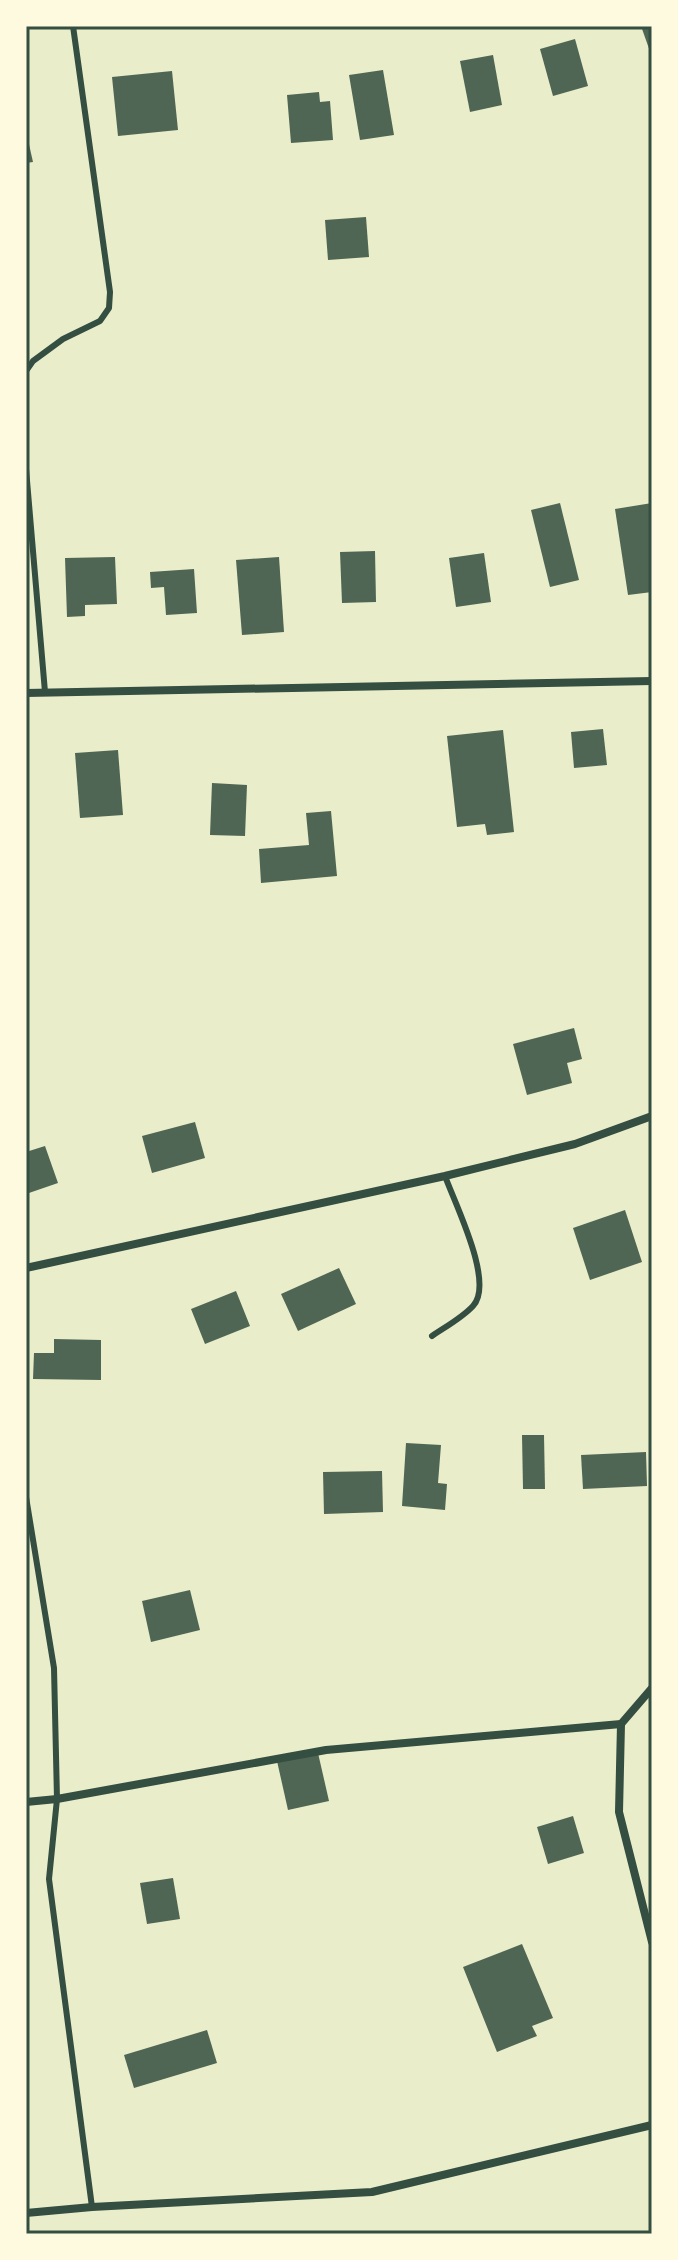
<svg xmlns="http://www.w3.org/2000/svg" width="678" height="2260" font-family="'Noto Serif',serif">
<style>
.building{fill:#4f6655}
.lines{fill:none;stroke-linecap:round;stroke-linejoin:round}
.service{stroke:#344e41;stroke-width:6}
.minor{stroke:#344e41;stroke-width:8}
.neatline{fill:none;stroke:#344e41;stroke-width:3}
</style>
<rect width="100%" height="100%" fill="#e9edc9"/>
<g class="building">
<path d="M641,26H652V57Z"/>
<path d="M575,39L588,86L553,96L540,49Z"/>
<path d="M493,55L502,105L470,112L460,61Z"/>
<path d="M383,70L394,135L360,140L349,75Z"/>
<path d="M172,71L178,130L118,136L112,77Z"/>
<path d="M319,92L320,102L330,101L333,140L291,143L287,95Z"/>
<path d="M26,131L33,162L26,163Z"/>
<path d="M366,217L369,257L328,260L325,220Z"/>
<path d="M560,503L579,580L550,587L531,510Z"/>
<path d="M652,503V592L628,595L615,509Z"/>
<path d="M375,551L376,602L342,603L340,552Z"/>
<path d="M484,553L491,602L456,607L449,558Z"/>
<path d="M115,557L117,604L85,605V616L67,617L65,558Z"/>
<path d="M279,557L284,632L242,635L236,560Z"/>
<path d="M194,569L197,613L166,615L164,587L151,588L150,572Z"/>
<path d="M603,729L607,765L574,768L571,732Z"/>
<path d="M503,730L514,832L487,835L485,824L457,827L447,736Z"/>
<path d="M118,750L123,815L80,818L75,753Z"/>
<path d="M212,783L247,785L245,836L210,835Z"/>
<path d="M331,811L337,876L261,883L259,849L309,845L306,813Z"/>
<path d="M574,1028L582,1059L567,1063L572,1083L527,1095L513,1044Z"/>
<path d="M195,1122L205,1158L152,1173L142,1136Z"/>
<path d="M45,1146L58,1183L26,1194V1152Z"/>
<path d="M625,1210L642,1262L590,1280L573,1228Z"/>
<path d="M339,1268L356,1304L298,1331L281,1294Z"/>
<path d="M236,1291L250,1326L205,1344L191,1309Z"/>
<path d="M54,1339L101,1340V1380L33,1379L34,1353H54Z"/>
<path d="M522,1435H544L545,1489H523Z"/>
<path d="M406,1443L441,1445L438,1483L447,1484L445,1510L402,1506Z"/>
<path d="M646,1452L647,1486L583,1489L581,1455Z"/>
<path d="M382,1471L383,1512L324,1514L323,1472Z"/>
<path d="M190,1590L200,1630L151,1642L142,1601Z"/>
<path d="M318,1753L329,1801L288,1810L277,1761Z"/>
<path d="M573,1816L584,1853L548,1864L537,1827Z"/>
<path d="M173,1878L180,1919L147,1924L140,1883Z"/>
<path d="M522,1944L553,2018L532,2026L537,2036L497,2052L463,1967Z"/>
<path d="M207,2030L217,2063L134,2088L124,2055Z"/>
</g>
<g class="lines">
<g class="service">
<path d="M26,371L33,361L63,339L100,321L109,308L110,292L73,26"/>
<path d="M26,469L45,692"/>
<path d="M432,1336C445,1327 462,1318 473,1306C495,1283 455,1204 445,1176"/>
<path d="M26,1497L54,1668L57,1799L49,1879L92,2207"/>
</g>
<g class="minor">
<path d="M26,693L652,681"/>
<path d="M26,1268L445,1176L575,1144L652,1116"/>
<path d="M652,1688L621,1724L619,1812L652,1942"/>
<path d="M26,1802L57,1799L326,1750L621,1724"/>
<path d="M26,2213L92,2207L372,2192L652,2125"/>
</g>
</g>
<rect width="678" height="2260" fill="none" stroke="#fefae0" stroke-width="56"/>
<rect x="28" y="28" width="622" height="2204" class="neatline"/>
</svg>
